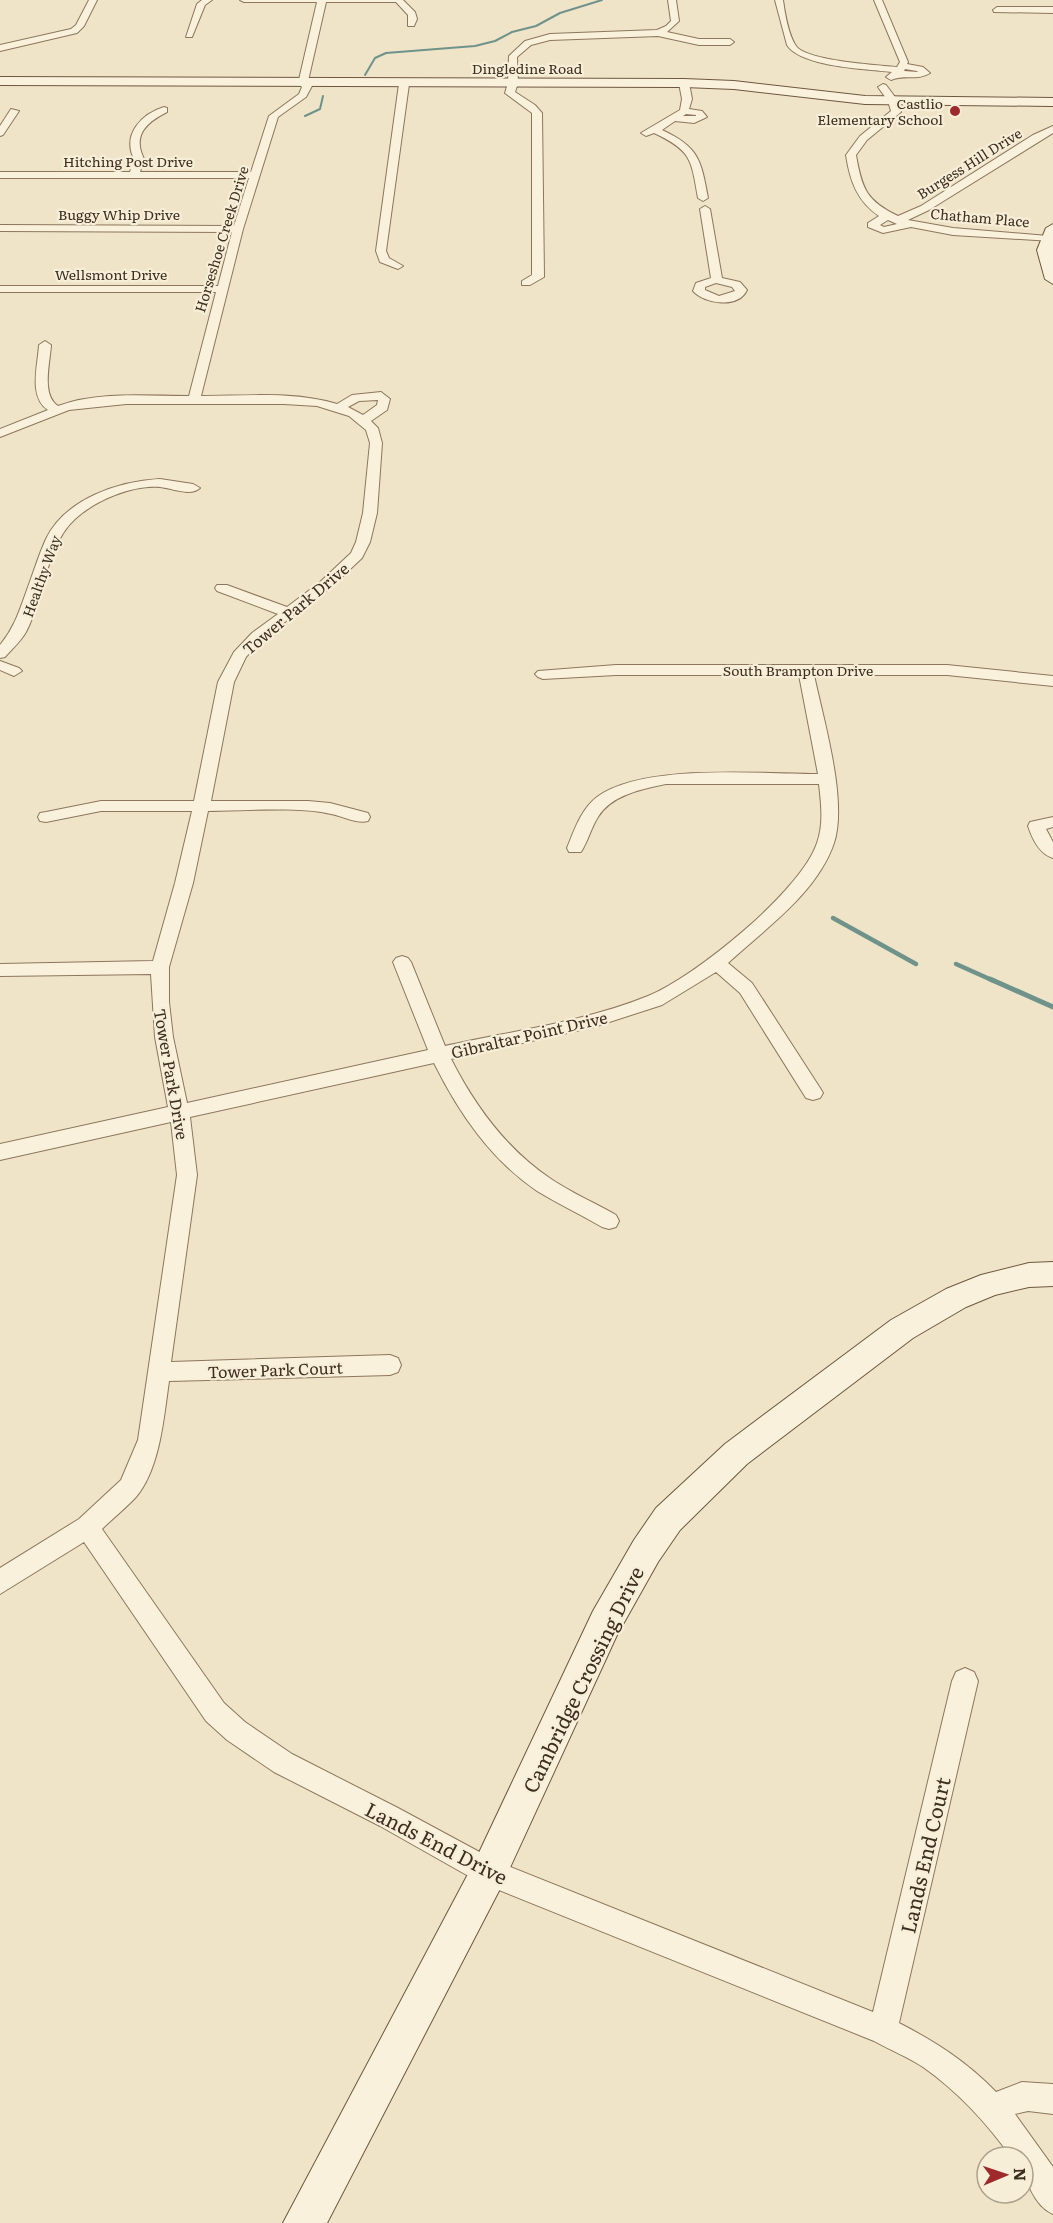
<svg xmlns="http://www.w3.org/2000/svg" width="1053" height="2223" font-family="Literata,serif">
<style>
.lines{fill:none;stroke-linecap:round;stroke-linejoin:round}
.stream-far2{stroke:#6f938a;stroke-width:2}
.stream-far1{stroke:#6f938a;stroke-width:4.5}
.stream{stroke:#6f938a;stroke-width:5}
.street-casing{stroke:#8d765c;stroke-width:2}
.secondary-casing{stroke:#6f573f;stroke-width:2}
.street{fill:#faf1dc;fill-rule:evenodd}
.secondary{fill:#faf1dc;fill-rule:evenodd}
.poi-dot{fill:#9e2a2b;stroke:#f7eed8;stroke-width:2}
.labels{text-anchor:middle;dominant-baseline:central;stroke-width:4.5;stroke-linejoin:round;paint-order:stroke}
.far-street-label{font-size:14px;fill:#3d2e20;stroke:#f7eed8}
.far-poi-label{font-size:14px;fill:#3d2e20;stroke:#f7eed8;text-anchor:end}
.street-label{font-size:16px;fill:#3d2e20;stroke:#f7eed8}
.near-street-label{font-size:20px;fill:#3d2e20;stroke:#f7eed8}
</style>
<rect width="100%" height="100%" fill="#f0e4c8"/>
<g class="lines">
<g class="stream-far2">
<path d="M365,75L375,58L386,53L475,46L495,41L512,32L536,26L560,13L602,0"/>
<path d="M305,116L320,109L323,96"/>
</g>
<g class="stream-far1">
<path d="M833,918L916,964"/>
<path d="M956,964L994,981"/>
</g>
<path class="stream" d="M990,979L1053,1007"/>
<defs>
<g id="street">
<path d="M89,0H97L84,26L77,33L0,51V45L71,29L76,25Z"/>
<path d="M202,0H212L205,5L192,37H186L197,4Z"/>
<path d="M240,0H403L415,12L417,19L414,26H408V15L396,2H326L308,81L313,84L306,97L278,117L243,229L201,396C245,396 294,391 337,404L352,395L381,392L390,399L387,410L371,421L378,428L382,443L377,513L370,542L362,558L329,589L262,639L246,657L234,682L211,801H308L330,803L368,813L370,817L368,821C356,824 343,816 331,814C298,806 244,811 208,811L193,883L169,967V1002L173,1037L187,1103L428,1050L393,962L396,958L402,956L408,958L411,962L445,1046C512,1031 584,1022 648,996C695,977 801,891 817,843C824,824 821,803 819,784H666C642,789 611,795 598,817C591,828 588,841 581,852H569L567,848C574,831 581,809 597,797C643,763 761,774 818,774L799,675H616L543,679L538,677L535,674L538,671L616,665H947L1053,676V686L947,675H814C823,718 848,801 834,843C817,893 766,928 728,963L752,983L820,1088L823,1093L820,1098L813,1100L806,1098L740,993L716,972L662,1005L594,1027L451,1059C475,1106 506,1149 551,1179C572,1193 595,1203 616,1215L619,1221L616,1227L609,1229L602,1227C580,1214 558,1204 537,1191C490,1159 459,1113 434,1063L190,1117L197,1175L171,1362L390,1355L398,1358L401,1365L398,1372L390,1375L169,1381C164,1416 160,1469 136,1497C126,1508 113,1518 102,1529L224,1703L245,1722L292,1754L398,1808L498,1862L873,2012L952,1681L956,1672L965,1668L974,1672L978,1681L899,2023C936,2042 967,2062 996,2092L1022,2082L1053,2084V2114L1028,2111L1015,2114L1053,2167V2214C1034,2206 1023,2177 1023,2157H1011C987,2123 957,2091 923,2067C908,2057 890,2050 874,2041L479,1882L380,1826L274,1772L227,1740L206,1721L84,1542L0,1594V1568L79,1519L121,1480L138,1440L177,1175L171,1122L0,1160V1144L168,1107L155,1037L151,974L0,976V964L153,961L175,883L192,811H101L46,822L40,821L38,817L40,813L46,812L101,801H194L218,682L234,652L252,633L278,614L217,591L215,588L217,585H227L287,607L319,583L351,553L356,542L363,513L370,443L366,430L349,416L317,406L284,404H126L69,410L0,437V429L48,410C28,397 38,365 39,345L45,341L51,345C50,363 41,395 58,406C98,391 147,396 189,396L216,292H0V286H218L232,232L0,231V225L234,226L249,178H0V172H130L134,159C122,135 141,114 164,107L167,108V112C147,122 132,135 144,159L140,172H251L269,116L299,94L302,87L298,84L317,2H244ZM378,400L377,405L363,415L348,407L359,401Z"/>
<path d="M668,0H676L679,21L667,32L699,39H730L734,42L730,45H699L658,36L550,40L531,45L517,57L518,83L515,92L535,105L542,113L544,277L530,285H522V281L532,275V113L505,93L508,83L509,56L525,41L550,34L657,30L666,26L671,21Z"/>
<path d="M775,0H783C785,14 788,34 796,46C807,61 877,65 897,67L900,62L874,0H882L908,62L907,64L923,67L930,73C918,81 904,74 891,80L886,77L892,72C867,69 801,67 787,45ZM905,69L917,71L918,72L904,71Z"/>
<path d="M997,7H1053V13L994,12L993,10Z"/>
<path d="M684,80L689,83L692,99L689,109L702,111L707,117L694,123L675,121L662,130C699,147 701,160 708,198L703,201L698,198C691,159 692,151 654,133L646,136L641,133L680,110L682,99L679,83ZM686,114L696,115V116H683Z"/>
<path d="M404,81L409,84L386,251L389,258L403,266L398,269L380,262L376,251L399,84Z"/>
<path d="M883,84L886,85L898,101L901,112L867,140L856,155C862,190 867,201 898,216L921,206L1033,135L1053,126V133L929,210L908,220L953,228L1048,236L1052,237V241L953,235L911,227L883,233L868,227V223L879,216C857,201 850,181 846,155L860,136L891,111L888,101L878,87ZM888,220L897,224L884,227L880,225Z"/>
<path d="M11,109L19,111L3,135L0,136V126Z"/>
<path d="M705,206L710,209L722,278L740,282L747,290C738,309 705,304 693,291L696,283L711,278L700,209ZM716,283L732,287L735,291L719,296L705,290V287Z"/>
<path d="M160,479L193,484L200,488C191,497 171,488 160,487C132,485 96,500 75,519C46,545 44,599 26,632C21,641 12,649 5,657L0,658V645C15,627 20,609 28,587C34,571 39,554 46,539C65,499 119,481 160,479Z"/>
<path d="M0,661L19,668L22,671L14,676L0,670Z"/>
<path d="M1053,817V827L1046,829L1053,842V858C1039,854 1032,838 1028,826L1030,822Z"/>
</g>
<g id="secondary">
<path d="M0,77L684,79L734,81L865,96L1053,98V106L865,104L734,89L684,87L0,85Z"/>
<path d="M1053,224V284L1045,279L1037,250L1046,228Z"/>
<path d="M1053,1262V1286L1029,1287L995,1295L966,1307L913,1338L747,1464L680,1530L658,1562L617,1635L502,1885L327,2223H283L476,1859L593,1611L634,1540L656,1508L725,1444L891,1320L946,1289L981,1275L1029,1263Z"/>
</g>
</defs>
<use href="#street" class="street-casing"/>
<use href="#secondary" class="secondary-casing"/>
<use href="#street" class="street"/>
<use href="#secondary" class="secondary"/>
</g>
<circle class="poi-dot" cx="955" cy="111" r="6"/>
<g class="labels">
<g class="far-street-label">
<text x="527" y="68">Dingledine Road</text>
<text x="128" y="161">Hitching Post Drive</text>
<text transform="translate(969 163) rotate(-32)">Burgess Hill Drive</text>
<text x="119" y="214">Buggy Whip Drive</text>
<text transform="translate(980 217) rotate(5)">Chatham Place</text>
<text transform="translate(221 239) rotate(-73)">Horseshoe Creek Drive</text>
<text x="111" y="274">Wellsmont Drive</text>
<text transform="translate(41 576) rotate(-70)">Healthy Way</text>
<text x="798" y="670">South Brampton Drive</text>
</g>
<g class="far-poi-label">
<text x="943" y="103">Castlio<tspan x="943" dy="16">Elementary School</tspan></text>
</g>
<g class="street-label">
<text transform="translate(295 608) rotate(-40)">Tower Park Drive</text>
<text transform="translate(529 1034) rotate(-13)">Gibraltar Point Drive</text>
<text transform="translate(172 1074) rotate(80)">Tower Park Drive</text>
<text transform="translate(275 1369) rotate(-2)">Tower Park Court</text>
</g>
<g class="near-street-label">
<text transform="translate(582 1679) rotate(-64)">Cambridge Crossing Drive</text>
<text transform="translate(437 1842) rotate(27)">Lands End Drive</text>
<text transform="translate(924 1855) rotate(-77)">Lands End Court</text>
</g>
</g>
<g transform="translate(1005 2175) rotate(88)"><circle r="28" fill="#f7eed8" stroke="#ada18e" stroke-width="1.5"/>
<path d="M0-4.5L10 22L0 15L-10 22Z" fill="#9e2a2b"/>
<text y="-9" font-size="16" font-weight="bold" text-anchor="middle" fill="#3d2e20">N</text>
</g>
</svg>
